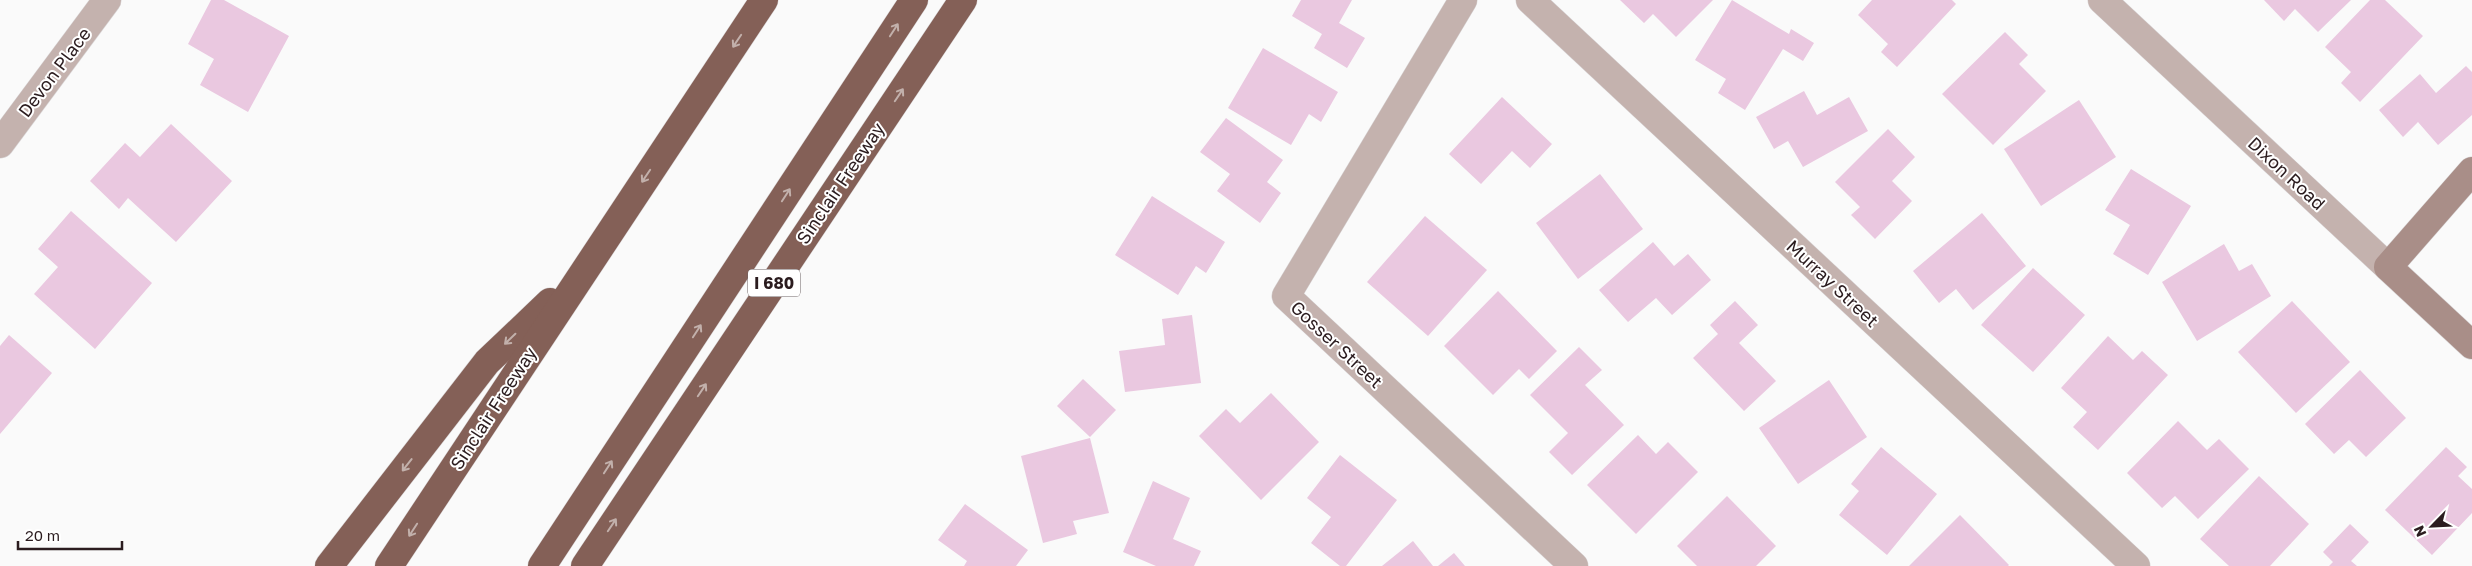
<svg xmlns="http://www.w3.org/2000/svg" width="2472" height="566" font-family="'Golos Text',sans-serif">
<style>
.building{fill:#eac8e0}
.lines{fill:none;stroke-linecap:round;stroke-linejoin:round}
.street-casing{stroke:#d9d6d7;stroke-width:29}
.secondary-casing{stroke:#d9d6d7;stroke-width:29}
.highway-casing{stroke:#d9d6d7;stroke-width:29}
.street{stroke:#c4b2ae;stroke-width:28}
.secondary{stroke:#a98e88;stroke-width:28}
.highway{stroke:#846057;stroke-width:28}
.oneway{stroke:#c2b0ab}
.labels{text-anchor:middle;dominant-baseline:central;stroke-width:4;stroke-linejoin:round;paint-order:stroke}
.shield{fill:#fff;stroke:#6b6062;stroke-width:1}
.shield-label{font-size:16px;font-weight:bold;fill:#2b1c1f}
.street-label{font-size:18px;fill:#2b1c1f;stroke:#fff}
</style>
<rect width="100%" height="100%" fill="#fafafa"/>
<g class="building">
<path d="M211,0H224L289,36L248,112L200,85L214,59L188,44Z"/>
<path d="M1301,0H1352L1339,23L1365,38L1347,68L1314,48L1322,34L1292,16Z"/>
<path d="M1620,0H1713L1676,37L1653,14L1644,23Z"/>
<path d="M1732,0L1789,34L1791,29L1814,43L1803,61L1783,49L1745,110L1718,93L1726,79L1695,60Z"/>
<path d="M1872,0H1952L1956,4L1897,67L1881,52L1888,44L1858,15Z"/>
<path d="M2264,0H2351L2318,32L2295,9L2284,21Z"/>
<path d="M2370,0H2385L2423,36L2360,102L2341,83L2351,72L2325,47Z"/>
<path d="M2005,32L2028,55L2019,64L2046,91L1993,145L1942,94Z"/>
<path d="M1263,48L1338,92L1321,122L1309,114L1291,145L1228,108Z"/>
<path d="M2466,66L2472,72V115L2438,145L2418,122L2403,137L2379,110L2420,74L2436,93Z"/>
<path d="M1804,91L1817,115L1849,97L1868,131L1803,167L1788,141L1774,149L1756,117Z"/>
<path d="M1502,97L1552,144L1530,168L1512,151L1481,184L1449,154Z"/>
<path d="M2079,100L2116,157L2041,206L2004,149Z"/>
<path d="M1226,118L1283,160L1267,182L1281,193L1260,223L1217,191L1230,174L1200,152Z"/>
<path d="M171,124L232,181L176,242L128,198L119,209L90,181L125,143L140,157Z"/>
<path d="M1888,129L1915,157L1892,181L1912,201L1875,239L1851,215L1860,207L1835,182Z"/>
<path d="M2131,169L2191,206L2148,275L2113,254L2130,225L2105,210Z"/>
<path d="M1600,174L1643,229L1578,279L1536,223Z"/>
<path d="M1152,196L1225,242L1206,273L1196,266L1178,295L1115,255Z"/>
<path d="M71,211L152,283L95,349L34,294L58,267L38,249Z"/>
<path d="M1982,213L2026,266L1973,310L1956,289L1939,303L1913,271Z"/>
<path d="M1425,216L1487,270L1428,336L1367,282Z"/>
<path d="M1653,242L1674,266L1688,254L1711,280L1672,315L1656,298L1628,322L1599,290Z"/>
<path d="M2224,244L2239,271L2252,264L2271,296L2197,341L2162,282Z"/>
<path d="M2033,268L2085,315L2033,372L1981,325Z"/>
<path d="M1498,291L1557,351L1529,379L1519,369L1493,395L1444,346Z"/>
<path d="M1735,301L1758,325L1739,343L1776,381L1744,411L1693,358L1718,334L1710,325Z"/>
<path d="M2292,301L2350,362L2296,413L2238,352Z"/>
<path d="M1192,315L1201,383L1125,392L1119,351L1165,345L1162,319Z"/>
<path d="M9,335L52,373L0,434V346Z"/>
<path d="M2108,336L2133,360L2142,351L2168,375L2098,450L2073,427L2087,412L2061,388Z"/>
<path d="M1579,347L1602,370L1585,385L1624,425L1572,475L1549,452L1568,433L1530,395Z"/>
<path d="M2360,370L2406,418L2366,457L2349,440L2334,454L2305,424Z"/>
<path d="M1083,379L1116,410L1090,437L1057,406Z"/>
<path d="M1829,380L1867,437L1798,484L1759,428Z"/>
<path d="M1271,393L1319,442L1261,500L1199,436L1226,409L1240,423Z"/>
<path d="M2178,421L2207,450L2219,439L2249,469L2198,519L2175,496L2162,508L2127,473Z"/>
<path d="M1638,435L1656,454L1668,442L1698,472L1636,534L1587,485Z"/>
<path d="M1090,438L1109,513L1073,521L1077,534L1043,543L1021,456Z"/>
<path d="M1881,447L1937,494L1887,555L1839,515L1859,491L1851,484Z"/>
<path d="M2446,447L2467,467L2458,476L2472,489V513L2432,555L2385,510Z"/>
<path d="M1340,455L1397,500L1346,566H1340L1311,543L1331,517L1307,498Z"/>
<path d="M2259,476L2309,524L2270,566H2229L2200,539Z"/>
<path d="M1153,481L1190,498L1173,539L1201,551L1194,566H1156L1123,552Z"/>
<path d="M1727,496L1776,546L1756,566H1697L1677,546Z"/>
<path d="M965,504L1028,550L1016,566H964L967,561L938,540Z"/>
<path d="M1960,515L2009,565L2008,566H1909Z"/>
<path d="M2350,524L2369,542L2351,561L2357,566H2329L2333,562L2323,552Z"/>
<path d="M1413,541L1433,566H1382Z"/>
<path d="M1454,553L1465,566H1438Z"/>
</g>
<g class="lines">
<defs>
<g id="street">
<path d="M1463,0L1286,296L1574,566"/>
<path d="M1530,0L2136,566"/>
<path d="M2102,0L2388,267"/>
<path d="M0,144L107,0"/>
</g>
<path id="secondary" d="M2472,171L2388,267L2472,345"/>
<g id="highway">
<path d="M329,566L487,362L550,302"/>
<path d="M389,566L764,0"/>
<path d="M542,566L914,0"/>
<path d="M585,566L963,0"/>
</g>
</defs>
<use href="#street" class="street-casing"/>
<use href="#secondary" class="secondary-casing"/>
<use href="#highway" class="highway-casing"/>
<use href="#street" class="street"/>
<use href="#secondary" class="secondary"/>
<use href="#highway" class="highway"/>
</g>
<defs><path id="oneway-shaft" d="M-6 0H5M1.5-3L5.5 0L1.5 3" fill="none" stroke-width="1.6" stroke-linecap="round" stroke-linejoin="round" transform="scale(1.25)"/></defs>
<g class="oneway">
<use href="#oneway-shaft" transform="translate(894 30) rotate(-57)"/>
<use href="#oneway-shaft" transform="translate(737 41) rotate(124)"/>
<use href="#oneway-shaft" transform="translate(899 95) rotate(-56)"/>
<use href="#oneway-shaft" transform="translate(646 176) rotate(124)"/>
<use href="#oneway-shaft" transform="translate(786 195) rotate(-57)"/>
<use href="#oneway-shaft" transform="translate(697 331) rotate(-57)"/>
<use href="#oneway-shaft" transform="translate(510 339) rotate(136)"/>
<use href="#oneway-shaft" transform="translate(702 390) rotate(-56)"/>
<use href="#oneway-shaft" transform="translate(407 465) rotate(128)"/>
<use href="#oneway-shaft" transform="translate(608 467) rotate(-57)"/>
<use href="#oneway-shaft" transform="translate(612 525) rotate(-56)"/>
<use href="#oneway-shaft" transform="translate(413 530) rotate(123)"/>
</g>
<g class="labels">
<rect class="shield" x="748" y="269.5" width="52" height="27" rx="4"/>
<g class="shield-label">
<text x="774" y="283">I 680</text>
</g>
<g class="street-label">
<text transform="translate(54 72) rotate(-53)">Devon Place</text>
<text transform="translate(2287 173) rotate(43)">Dixon Road</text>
<text transform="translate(840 183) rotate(-56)">Sinclair Freeway</text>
<text transform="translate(1833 283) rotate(43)">Murray Street</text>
<text transform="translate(1337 344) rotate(43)">Gosser Street</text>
<text transform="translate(493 408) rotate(-57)">Sinclair Freeway</text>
</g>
</g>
<g transform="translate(2432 526) rotate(246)" stroke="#ffffff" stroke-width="4" paint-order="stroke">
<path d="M0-4L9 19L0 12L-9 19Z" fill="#2b1c1f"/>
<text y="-8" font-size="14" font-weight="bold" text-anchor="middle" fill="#2b1c1f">N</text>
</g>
<path d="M18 541v8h104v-8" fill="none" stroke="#2b1c1f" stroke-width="2.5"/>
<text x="25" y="541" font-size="15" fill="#2b1c1f" stroke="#ffffff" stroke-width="4" paint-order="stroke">20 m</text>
</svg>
